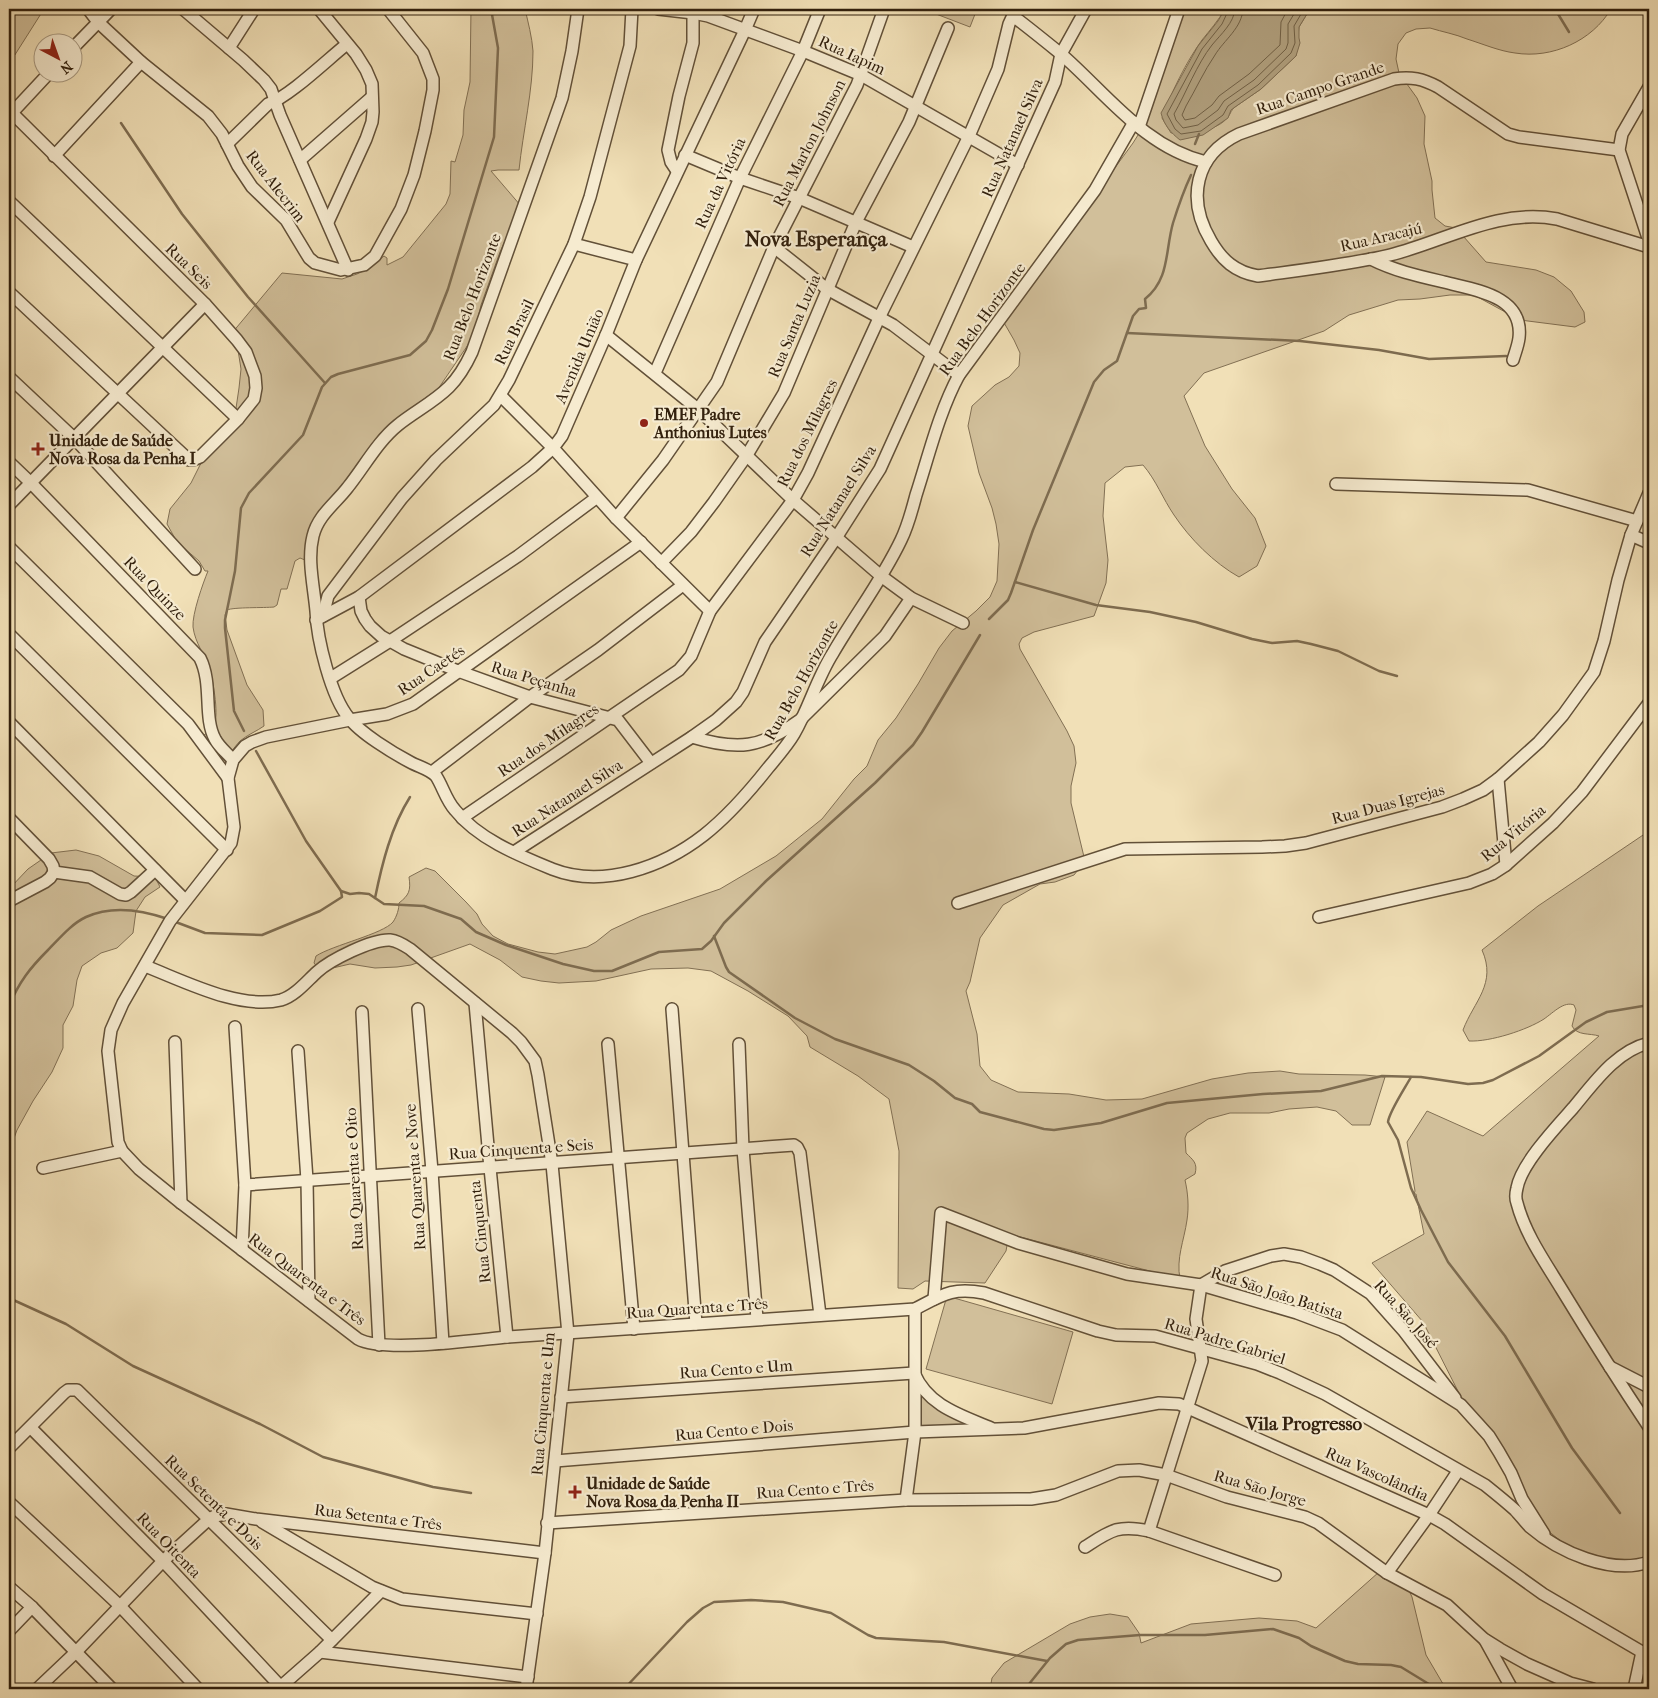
<svg xmlns="http://www.w3.org/2000/svg" width="1658" height="1698" font-family="'IM FELL French Canon',serif">
<style>
.green{fill:#d1bf9a;stroke:#827054}
.water{fill:#b09f7d;stroke:#7e6c50}
.lines{fill:none;stroke-linecap:round;stroke-linejoin:round}
.shore{stroke:#716045;stroke-width:1}
.stream{stroke:#7e6c50;stroke-width:2.5}
.minor-casing{stroke:#625038;stroke-width:14}
.minor{stroke:#f6ebd0;stroke-width:11}
.poi-dot{fill:#8f2418;stroke:#f6ebd0;stroke-width:2}
.labels{text-anchor:middle;dominant-baseline:central;stroke-width:4.5;stroke-linejoin:round;paint-order:stroke}
.street-label{font-size:16px;fill:#32200d;stroke:#f6ebd0}
.poi-label{font-size:16px;font-weight:bold;fill:#32200d;stroke:#f6ebd0;text-anchor:start}
.quarter-label{font-size:19px;font-weight:bold;fill:#32200d;stroke:#f6ebd0}
.district-label{font-size:21px;font-weight:bold;fill:#32200d;stroke:#f6ebd0}
</style>
<rect width="100%" height="100%" fill="#f1e0b7"/>
<filter id="stains"><feTurbulence type="fractalNoise" baseFrequency=".004" numOctaves="4"/><feColorMatrix values="0 0 0 0 .2 0 0 0 0 .09 0 0 0 0 .02 0 0 0 .5 -.17"/></filter>
<radialGradient id="worn" r=".72"><stop offset=".6" stop-color="#630" stop-opacity="0"/><stop offset="1" stop-color="#630" stop-opacity=".3"/></radialGradient>
<g class="green">
<path d="M9,9H44L11,61L9,60Z"/>
<path d="M471,9H525C528,22 532,37 533,51C533,91 523,131 519,170H498L491,171L521,206L500,252L481,305L474,336L438,389L407,411L387,431L340,492L308,555L305,560L300,558L295,561L287,589H281L277,605L274,607C264,608 234,607 227,610L225,615L227,630L247,685L263,710L264,726C257,731 247,735 240,741C233,748 228,760 216,760L206,743L204,735C207,733 212,730 213,727C220,719 213,681 210,670C205,655 195,643 193,627C192,614 203,583 208,571H205L199,561L177,542L167,524L170,509L191,483L200,465L222,443L235,415L239,388L241,369L238,350L232,333L282,273L342,279L357,274L371,267L384,256L387,258V265L403,257L446,204L450,194L451,161L455,162L463,135L464,110L470,82Z"/>
<path d="M923,9H977L970,27Z"/>
<path d="M1183,9H1225C1218,21 1210,30 1202,40C1186,62 1171,93 1162,118L1171,133C1189,131 1216,133 1228,117C1231,113 1231,110 1235,107L1261,89L1296,56L1299,27L1310,9H1611C1592,41 1552,59 1515,53C1499,51 1483,44 1467,39C1455,34 1443,32 1430,28L1416,29L1406,33L1398,44L1396,59L1399,73L1417,98L1425,116L1424,144L1432,181V190L1435,218L1445,226L1456,228L1486,262L1536,270L1554,277L1571,291L1584,312L1585,322L1575,327L1520,320L1474,295H1450L1420,299L1398,300L1349,315L1324,331L1204,373L1184,396L1205,446L1232,489L1255,518L1266,546L1257,566L1239,577C1214,563 1190,539 1174,515C1163,499 1156,480 1143,465L1125,467L1105,483L1103,516L1108,560L1106,583L1094,616L1034,632L1022,638L1019,644L1020,649L1067,731L1074,746L1076,763L1071,786V803L1085,861L1074,875L1055,882L1040,884L1003,905L980,938L970,982L966,991L977,1034L980,1066L991,1080L1018,1092L1069,1094L1106,1100L1142,1099L1212,1079L1248,1073L1280,1071L1299,1074L1365,1075L1385,1077L1370,1125H1352L1336,1111L1317,1107L1289,1109L1269,1113H1230L1208,1119L1187,1133L1185,1138L1186,1153C1193,1160 1198,1163 1195,1174L1185,1180C1188,1193 1189,1207 1187,1220C1184,1241 1176,1258 1180,1279L1009,1234L1006,1251L985,1283L925,1281L913,1289L898,1288L899,1151L889,1099L858,1076L810,1047L807,1036L788,1016L748,991L711,971L688,968L651,969L596,981L559,983L541,981L522,977L500,960L470,944L411,965L397,967L375,968L350,964L324,970L318,968L314,963L316,956C333,945 383,934 393,922C397,916 399,909 399,903C409,895 411,891 409,877L426,868L435,871L466,902L477,914L482,924L493,936L508,944L538,952L555,954L587,947L596,942L611,930L641,916L720,889L776,856L822,819L854,779L867,766L878,740L896,718L918,684L939,648L952,631L976,611L990,597L997,581L999,544L996,524L992,508L979,473L968,426L972,406L995,385L1009,377L1019,366L1020,353L1014,340L1003,321L1133,143L1148,119Z"/>
<path d="M1649,831V1559L1634,1562L1596,1557L1567,1546L1542,1526L1467,1409L1423,1322L1372,1263L1424,1234L1416,1194H1414L1415,1191L1407,1142L1427,1111L1483,1136L1599,1036C1590,1033 1577,1036 1572,1026L1576,1010L1574,1005C1564,1001 1554,1012 1544,1019C1527,1030 1490,1042 1469,1041L1463,1030C1474,1001 1497,984 1482,950L1538,906Z"/>
<path d="M76,850L99,856L134,876L155,877L160,887L145,897L136,911L133,933L117,948L101,953L82,966L77,980L73,1006L63,1025V1048L52,1072L33,1101L17,1130L9,1152V889L28,869L51,853Z"/>
<path d="M947,1296L1073,1332L1052,1404L926,1369Z"/>
<path d="M919,1393C935,1411 954,1419 976,1426L921,1430Z"/>
<path d="M1379,1572L1407,1586L1412,1597L1426,1655L1446,1689H990L992,1678L1004,1663L1070,1624L1090,1617L1110,1614L1128,1617L1139,1633L1141,1643L1191,1624L1259,1618L1297,1621L1316,1628Z"/>
</g>
<path class="water" d="M1225,9H1310L1299,27V38L1300,43L1296,56L1261,89L1235,107L1231,110L1228,118L1203,135L1180,140C1171,133 1164,125 1161,113L1198,46L1218,21Z"/>
<g class="lines">
<g class="shore">
<path d="M1229,9L1222,24L1202,49L1167,114L1175,129L1181,134L1201,131L1223,115L1228,106L1258,85L1291,53L1295,43L1294,26L1304,9"/>
<path d="M1235,9C1234,23 1221,34 1212,45C1197,64 1186,93 1174,114L1176,120L1183,128L1198,125L1218,110L1224,101L1254,80L1286,49L1288,43V24L1297,9"/>
<path d="M1243,9C1242,28 1224,40 1215,55C1204,71 1196,89 1186,106L1182,115L1185,120L1195,118L1212,105L1219,96L1249,74L1280,45L1281,22L1288,9"/>
</g>
<g class="stream">
<path d="M1555,9L1569,32"/>
<path d="M121,123L182,214L248,297L325,383"/>
<path d="M1195,144L1199,134"/>
<path d="M1127,333L1300,341L1379,350L1429,359L1506,356"/>
<path d="M1015,582L1096,605L1150,612L1196,622L1252,639L1272,643L1297,641L1311,644L1338,651L1379,671L1397,676"/>
<path d="M989,619L1008,600L1011,593L1033,530L1094,382L1104,370L1117,361L1133,316L1139,309L1146,308L1145,299C1170,279 1165,251 1173,223C1178,207 1184,190 1191,175"/>
<path d="M244,731L234,711L225,628V620L235,571L241,508L249,493L303,435L322,387L331,377L338,374L410,355L426,341L432,330L448,289L494,137L498,48L491,9"/>
<path d="M256,751L306,841L341,891L350,894L359,893L369,894L384,904L424,906L461,919L476,932L506,945L563,964L594,971H612L659,952L702,949L711,941L724,923L766,881L875,783L913,745L922,732L980,635"/>
<path d="M375,898C382,864 391,827 410,797"/>
<path d="M173,921L205,933L262,935L320,911L342,897L341,891"/>
<path d="M714,936L726,967L729,972L795,1018L835,1039L909,1065L934,1081L955,1098L972,1104L980,1112L1044,1129L1054,1130L1101,1123L1167,1103L1263,1094L1321,1091L1382,1076L1421,1077L1468,1084L1483,1083L1493,1080L1539,1056L1586,1022L1607,1012L1649,1005"/>
<path d="M9,1006C19,982 30,968 48,950C59,939 71,924 86,917C112,905 142,910 168,919"/>
<path d="M1411,1077C1405,1088 1389,1112 1388,1122L1398,1140L1411,1188L1421,1210L1448,1262L1505,1336L1572,1448L1620,1513"/>
<path d="M9,1298L66,1324L133,1366L260,1424L323,1457L433,1487L471,1493"/>
<path d="M624,1689L687,1622L703,1608L714,1602L751,1600L783,1602L831,1613L868,1635L876,1638L944,1642L1047,1661"/>
<path d="M1025,1689L1050,1658L1066,1644L1078,1640L1140,1635H1205L1273,1629L1299,1638L1311,1646L1345,1661L1358,1664L1391,1665L1401,1667L1437,1689"/>
</g>
<defs>
<g id="minor">
<path d="M88,9L98,22L141,62L208,116L222,134L238,166L252,187L286,220L309,258L315,263L341,270L364,265L375,256L401,209L414,175L425,131L433,90V79L423,53L388,9"/>
<path d="M183,9L243,60L264,80L271,89L280,115L348,270"/>
<path d="M319,9L356,54L366,70L372,84L373,112L372,122L366,139L328,222"/>
<path d="M578,9L572,51L562,98L472,352C466,365 459,377 449,387C434,402 414,412 398,425C378,441 364,467 348,487C336,503 318,515 313,536C307,560 314,587 316,611C317,639 331,697 349,718C360,733 393,753 410,762C419,767 429,769 436,776C443,787 446,800 455,810C478,839 518,855 552,869C603,889 663,867 704,835C728,816 749,792 768,768C777,757 787,746 794,734C809,708 817,678 833,653C855,615 882,580 901,540C908,526 912,510 916,495C929,455 939,412 959,375L1095,190L1134,122"/>
<path d="M658,9L693,13L708,16L803,51L861,75L1018,165"/>
<path d="M1013,16C1029,28 1045,41 1061,54C1106,93 1145,148 1206,162"/>
<path d="M229,48L254,9"/>
<path d="M72,49L111,9"/>
<path d="M1649,87L1622,134L1619,150L1649,241"/>
<path d="M9,110L205,304L237,340L246,352L255,376L256,388L254,399L238,419L200,457L193,460H189L9,292"/>
<path d="M9,116L50,72"/>
<path d="M1139,127L1179,9"/>
<path d="M227,144L268,104C289,97 328,59 347,44"/>
<path d="M1619,150L1519,137L1508,134L1438,87C1423,79 1411,76 1394,79L1239,134C1195,155 1186,199 1211,241C1222,260 1235,272 1258,276C1302,270 1347,265 1390,255C1446,241 1498,208 1557,219L1649,247"/>
<path d="M685,155L740,178L799,198L913,247"/>
<path d="M54,156L141,62"/>
<path d="M300,160L372,97"/>
<path d="M677,171L671,162L668,150L679,96L693,43V9"/>
<path d="M9,201L238,419"/>
<path d="M574,244L636,260"/>
<path d="M774,247L827,289L893,325L959,375"/>
<path d="M1371,259C1395,271 1418,276 1444,282C1474,290 1524,295 1519,338C1518,346 1515,353 1513,360"/>
<path d="M606,335L699,410L793,500L881,576L911,598L963,623"/>
<path d="M655,373L740,178L803,51L820,9"/>
<path d="M9,377L75,439L195,569"/>
<path d="M501,396L553,448L616,518L710,611"/>
<path d="M9,462L31,483L200,658C213,684 203,717 215,739C219,747 227,753 233,760"/>
<path d="M1336,484L1528,490L1637,521"/>
<path d="M9,505L205,304"/>
<path d="M616,518L663,460L717,382L774,247L857,85L884,9"/>
<path d="M1631,535L1649,543"/>
<path d="M641,542L413,704L387,714L350,720L266,737L252,742L245,746L233,760L228,778L234,827L231,843L170,921L123,1003L111,1030L108,1051L118,1142L122,1151L139,1169L181,1203L358,1339C383,1353 475,1340 507,1337L915,1309C942,1295 952,1287 984,1293L1098,1331L1116,1335L1155,1336L1257,1364L1280,1373L1325,1394L1485,1485C1495,1493 1505,1501 1515,1510C1520,1515 1525,1522 1530,1527C1559,1552 1611,1575 1649,1562"/>
<path d="M9,547L188,724L228,778"/>
<path d="M661,563L691,532L714,502L747,455L784,393L856,222L909,122L948,28"/>
<path d="M359,597L361,611L365,619L370,626L381,636L404,649L458,671L530,697L618,720L651,763"/>
<path d="M323,616L328,596L402,498L436,460L494,405L509,380L574,244L590,197L630,46L632,9"/>
<path d="M316,620L359,597L532,467L553,448L562,436L606,335L636,260L745,30L754,9"/>
<path d="M9,634L227,850"/>
<path d="M331,678L390,641L518,556L596,498"/>
<path d="M9,722L185,900"/>
<path d="M692,737C738,751 761,748 800,720L885,636L911,598"/>
<path d="M432,772L530,697L598,650L683,585"/>
<path d="M1498,779L1506,865"/>
<path d="M9,818L49,859L53,866L54,872"/>
<path d="M462,818L679,670L691,656L710,611L793,500L808,473L880,316L969,136L998,69L1009,24L1016,9"/>
<path d="M514,852L692,737L716,720L736,702L743,692L765,642L836,538L880,469L1055,82L1061,54L1086,9"/>
<path d="M54,872L90,877L120,894L126,895L131,892L155,870"/>
<path d="M9,901L45,882L50,878L54,872"/>
<path d="M958,903L1125,849L1262,847L1285,846L1306,843L1442,807L1463,799L1483,790L1498,779L1539,742L1563,715L1594,672L1604,641L1618,580L1631,535L1649,493"/>
<path d="M1319,917L1469,883L1492,874L1506,865L1553,823L1582,792L1649,703"/>
<path d="M145,966C184,981 239,1010 281,1000C295,996 307,981 317,972C330,960 372,939 390,940C398,941 404,945 410,949L512,1033L521,1042L535,1061L538,1075L552,1164L568,1334L545,1553L526,1689"/>
<path d="M475,1003L490,1168L507,1337"/>
<path d="M418,1009L432,1171L443,1343"/>
<path d="M672,1009L696,1324"/>
<path d="M362,1012L379,1345"/>
<path d="M235,1027L245,1185L242,1250"/>
<path d="M175,1042L181,1203"/>
<path d="M1649,1043C1616,1051 1594,1083 1573,1108C1557,1126 1521,1164 1517,1188C1516,1192 1515,1198 1517,1203C1525,1234 1545,1262 1562,1290C1590,1336 1619,1382 1649,1427"/>
<path d="M608,1044L634,1329"/>
<path d="M739,1044L743,1149L757,1319"/>
<path d="M298,1051L307,1180L309,1301"/>
<path d="M43,1168L122,1151"/>
<path d="M245,1185L794,1145L797,1147L800,1153L820,1315"/>
<path d="M934,1299L941,1213L1018,1243L1127,1274L1201,1285L1297,1313L1342,1330L1461,1405L1489,1436L1499,1452L1511,1473L1522,1499L1544,1534"/>
<path d="M1610,1367L1649,1387"/>
<path d="M561,1397L914,1373C928,1406 960,1415 991,1428"/>
<path d="M31,1428L163,1561L281,1687"/>
<path d="M9,1448L64,1393L68,1390H77L332,1640"/>
<path d="M555,1461L915,1432L1024,1428L1159,1403L1179,1404L1429,1515L1445,1524L1543,1594L1642,1652L1649,1659"/>
<path d="M906,1500L915,1432V1309"/>
<path d="M9,1502L119,1605L198,1689"/>
<path d="M262,1522L372,1587L402,1599L537,1614"/>
<path d="M547,1523L906,1500L1031,1499L1056,1495L1118,1471L1139,1470L1166,1475L1227,1497L1305,1517L1318,1523L1387,1573L1447,1605L1484,1639L1500,1649L1527,1664L1570,1683L1593,1689"/>
<path d="M1149,1531L1202,1361L1196,1319L1201,1285L1225,1271L1271,1256L1284,1254L1301,1257L1320,1264L1334,1270L1371,1294L1403,1330L1455,1398"/>
<path d="M1085,1547C1110,1531 1118,1524 1149,1531L1275,1575"/>
<path d="M1387,1573L1429,1515L1458,1471"/>
<path d="M9,1587L32,1607L112,1689"/>
<path d="M9,1631L32,1607"/>
<path d="M1485,1640L1512,1689"/>
<path d="M320,1652L528,1677"/>
<path d="M37,1689L76,1652L163,1561L209,1519L215,1516L226,1514L256,1519L545,1553"/>
<path d="M278,1689L320,1652L381,1591"/>
<path d="M1634,1689L1642,1652"/>
</g>
</defs>
<use href="#minor" class="minor-casing"/>
<use href="#minor" class="minor"/>
</g>
<g class="poi-dot">
<circle cx="644" cy="423" r="5"/>
<path d="M35.5 441.5h5v5h5v5h-5v5h-5v-5h-5v-5h5z"/>
<path d="M572.5 1484.5h5v5h5v5h-5v5h-5v-5h-5v-5h5z"/>
</g>
<g class="labels">
<g class="street-label">
<text transform="translate(852 55) rotate(25)">Rua Iapim</text>
<text transform="translate(1320 88) rotate(-19)">Rua Campo Grande</text>
<text transform="translate(1012 138) rotate(-66)">Rua Natanael Silva</text>
<text transform="translate(809 143) rotate(-63)">Rua Marlon Johnson</text>
<text transform="translate(720 183) rotate(-65)">Rua da Vitória</text>
<text transform="translate(276 186) rotate(52)">Rua Alecrim</text>
<text transform="translate(1381 237) rotate(-13)">Rua Aracajú</text>
<text transform="translate(189 266) rotate(44)">Rua Seis</text>
<text transform="translate(472 297) rotate(-69)">Rua Belo Horizonte</text>
<text transform="translate(982 319) rotate(-54)">Rua Belo Horizonte</text>
<text transform="translate(794 326) rotate(-67)">Rua Santa Luzia</text>
<text transform="translate(514 332) rotate(-64)">Rua Brasil</text>
<text transform="translate(579 356) rotate(-67)">Avenida União</text>
<text transform="translate(807 433) rotate(-64)">Rua dos Milagres</text>
<text transform="translate(838 501) rotate(-58)">Rua Natanael Silva</text>
<text transform="translate(155 588) rotate(46)">Rua Quinze</text>
<text transform="translate(431 670) rotate(-34)">Rua Caetés</text>
<text transform="translate(534 679) rotate(17)">Rua Peçanha</text>
<text transform="translate(801 680) rotate(-61)">Rua Belo Horizonte</text>
<text transform="translate(548 740) rotate(-34)">Rua dos Milagres</text>
<text transform="translate(567 798) rotate(-33)">Rua Natanael Silva</text>
<text transform="translate(1388 804) rotate(-15)">Rua Duas Igrejas</text>
<text transform="translate(1513 833) rotate(-40)">Rua Vitória</text>
<text transform="translate(521 1149) rotate(-4)">Rua Cinquenta e Seis</text>
<text transform="translate(415 1177) rotate(-94)">Rua Quarenta e Nove</text>
<text transform="translate(354 1179) rotate(-93)">Rua Quarenta e Oito</text>
<text transform="translate(480 1232) rotate(-96)">Rua Cinquenta</text>
<text transform="translate(307 1279) rotate(37)">Rua Quarenta e Três</text>
<text transform="translate(1277 1293) rotate(18)">Rua São João Batista</text>
<text transform="translate(697 1308) rotate(-4)">Rua Quarenta e Três</text>
<text transform="translate(1406 1314) rotate(48)">Rua São José</text>
<text transform="translate(1225 1341) rotate(17)">Rua Padre Gabriel</text>
<text transform="translate(736 1369) rotate(-4)">Rua Cento e Um</text>
<text transform="translate(543 1404) rotate(-85)">Rua Cinquenta e Um</text>
<text transform="translate(734 1430) rotate(-5)">Rua Cento e Dois</text>
<text transform="translate(1377 1474) rotate(24)">Rua Vascolândia</text>
<text transform="translate(1260 1488) rotate(16)">Rua São Jorge</text>
<text transform="translate(815 1489) rotate(-4)">Rua Cento e Três</text>
<text transform="translate(214 1502) rotate(44)">Rua Setenta e Dois</text>
<text transform="translate(378 1517) rotate(7)">Rua Setenta e Três</text>
<text transform="translate(169 1545) rotate(46)">Rua Oitenta</text>
</g>
<g class="poi-label">
<text x="654" y="414">EMEF Padre<tspan x="654" dy="18">Anthonius Lutes</tspan></text>
<text x="49" y="440">Unidade de Saúde<tspan x="49" dy="18">Nova Rosa da Penha I</tspan></text>
<text x="586" y="1483">Unidade de Saúde<tspan x="586" dy="18">Nova Rosa da Penha II</tspan></text>
</g>
<g class="quarter-label">
<text x="1304" y="1424">Vila Progresso</text>
</g>
<g class="district-label">
<text x="816" y="239">Nova Esperança</text>
</g>
</g>
<rect width="1658" height="1698" fill="none" stroke="#f1e0b7" stroke-width="30"/>
<rect x="10" y="10" width="1638" height="1678" fill="none" stroke="#32200d" stroke-width="2.5"/>
<rect x="15" y="15" width="1628" height="1668" fill="none" stroke="#32200d"/>
<g transform="translate(58 58) rotate(139)"><circle r="24" fill="#f6ebd0" stroke="#a89a82"/>
<path d="M0-4L9 19L0 12L-9 19Z" fill="#8f2418"/>
<text y="-8" font-size="14" font-weight="bold" text-anchor="middle" fill="#32200d">N</text>
</g>
<rect width="100%" height="100%" filter="url(#stains)"/>
<rect width="100%" height="100%" fill="url(#worn)"/>
</svg>
